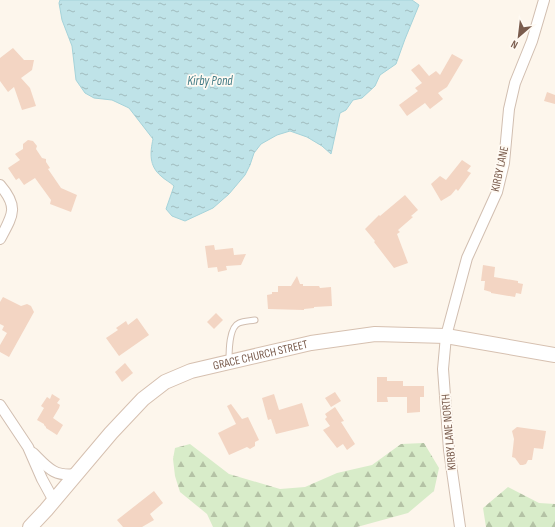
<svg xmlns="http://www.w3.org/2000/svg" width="555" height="527" font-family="'Sofia Sans Condensed',sans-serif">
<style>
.forest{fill:url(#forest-firs)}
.water{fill:url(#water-ripples);stroke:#a5d3da}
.building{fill:#f3d5c3}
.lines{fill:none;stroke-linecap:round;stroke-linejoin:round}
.lane-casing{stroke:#d1beb0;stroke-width:7}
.street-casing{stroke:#d1beb0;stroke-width:12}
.secondary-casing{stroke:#d6c0b0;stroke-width:16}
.lane{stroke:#fff;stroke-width:5}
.street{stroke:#fff;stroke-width:10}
.secondary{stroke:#fff;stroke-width:14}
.labels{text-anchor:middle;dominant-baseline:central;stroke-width:3.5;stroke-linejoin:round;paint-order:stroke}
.street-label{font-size:12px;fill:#7a5c4d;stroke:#fffaf3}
.water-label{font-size:13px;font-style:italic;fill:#437c86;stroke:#fffaf3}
</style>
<defs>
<pattern id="forest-firs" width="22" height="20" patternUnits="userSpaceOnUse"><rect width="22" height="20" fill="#d8ecc9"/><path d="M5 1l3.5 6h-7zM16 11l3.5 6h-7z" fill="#b4c2a5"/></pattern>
<pattern id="water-ripples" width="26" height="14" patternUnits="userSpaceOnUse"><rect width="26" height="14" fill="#bfe3e8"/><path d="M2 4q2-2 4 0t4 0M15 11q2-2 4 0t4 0" fill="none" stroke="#a0bbbe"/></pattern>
</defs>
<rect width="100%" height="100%" fill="#fdf6ec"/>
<g class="forest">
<path d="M424,443L439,468L434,491L408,513L357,527H213L207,514L180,492L175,476L173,459L175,448L190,444L229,474L280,489L305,487L337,473L372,465L401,444Z"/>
<path d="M508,487L539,503L555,504V527H486L483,508Z"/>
</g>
<path class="water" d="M60,0H412L419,5L405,39L396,64L380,75L375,86L362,98L353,100L346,110L340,113L331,154L322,146L307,137L290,131L277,135L261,144L254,153L250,165L245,175L229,194L213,208L185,221L172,216L166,209L174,186C170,182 165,180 161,176C149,166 150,153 153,139L129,108L112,100L94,98L85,93L76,80L72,46L62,20L59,3Z"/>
<g class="building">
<path d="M13,48L24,60H34L32,70L21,78L30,88L36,106L22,110L14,87L8,92L0,81V58Z"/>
<path d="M452,54L463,60L447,87L438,93L443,99L430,109L425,103L407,116L399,105L418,91L415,88L422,83L411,70L419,64L429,76L436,71L440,75Z"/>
<path d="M547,92L555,95V104L544,101Z"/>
<path d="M28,140L33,141L37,146L36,149L42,158L46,159V162L50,168L48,169L61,188L77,195L71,212L50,204L51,200L35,178L24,185L19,178L16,180L8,168L20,160L15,154L23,149V144Z"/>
<path d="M462,160L471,166L467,171L471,173L458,191L456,189L451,195L441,201L431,184L440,176L446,180Z"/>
<path d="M405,195L418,210L411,216L413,217L398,230L400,232L397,234L408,263L394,268L374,242L375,241L365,229L379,215L380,216Z"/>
<path d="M214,245L215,250L233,248L234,255L246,254L241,265L226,266L227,270L218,272L217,267L208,268L205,246Z"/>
<path d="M483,265L495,267L494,277L518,281V283L523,284L521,294L516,293L515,297L491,293V292L484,290L485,281H481Z"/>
<path d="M297,276L300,284H303V286H319L320,288L331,287L332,306L314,307V308L304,309V310L268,309L267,295L272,294V292H278V286H291Z"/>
<path d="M3,297L21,306L27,304L31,306L34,312L9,357L0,352V345L7,333L2,330L4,326L0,324V302Z"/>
<path d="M216,313L223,320L214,329L207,322Z"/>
<path d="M137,318L149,335L119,356L106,338L118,330L116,328L126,321L128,325Z"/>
<path d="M125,363L133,373L122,382L115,372Z"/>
<path d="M377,377H387V381H403V386H424V397H420V412L407,413V397H387L388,402H377Z"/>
<path d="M335,392L341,401L331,407L325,398Z"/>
<path d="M52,394L60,399L57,403L60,405L59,408L53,418L63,425L57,435L46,428V427L44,425V424L37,420L44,408L41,406L47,397L50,399Z"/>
<path d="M274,394L279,410L302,403L309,426L276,434L271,419L268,420L262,398Z"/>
<path d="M231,404L242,419L248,417L259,440L255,442V446L250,449L247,447L229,455L218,433L236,424L227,406Z"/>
<path d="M335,407L344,421L341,422L355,444L347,450L343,444L337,448L323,430L330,426L325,419L327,417L325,414Z"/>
<path d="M517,427L546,431L543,449L534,448L532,460H528L526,464L523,465H520L515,458L512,457L514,439L512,431Z"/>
<path d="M154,491L163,503L150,514L154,520L142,527H123L117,520Z"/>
</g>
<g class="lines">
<defs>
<path id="lane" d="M229,361C229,351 229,327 239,323C244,321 250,321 255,320"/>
<g id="street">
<path d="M0,185C19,207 13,215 0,239"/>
<path d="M0,405L28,447L42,479L54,501"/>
<path d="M33,453C48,468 54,477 77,474"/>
<path d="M460,527L449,450L443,369L446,336L467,258L497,192L504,163L509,109L515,83L532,41L544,0"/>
</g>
<g id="secondary">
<path id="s1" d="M30,527L46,510L111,433L143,399L165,382L191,371L311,343L375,334L446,336L555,355"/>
</g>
</defs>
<use href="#lane" class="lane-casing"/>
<use href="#street" class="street-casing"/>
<use href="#secondary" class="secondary-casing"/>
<use href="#lane" class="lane"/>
<use href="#street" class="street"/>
<use href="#secondary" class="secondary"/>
</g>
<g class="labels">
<g class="street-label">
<text transform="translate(500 169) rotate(-78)">KIRBY LANE</text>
<text stroke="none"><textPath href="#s1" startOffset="298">GRACE CHURCH STREET</textPath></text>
<text transform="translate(449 432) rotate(-95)">KIRBY LANE NORTH</text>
</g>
<g class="water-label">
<text x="210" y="81">Kirby Pond</text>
</g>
</g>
<g transform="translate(519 36) rotate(208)" stroke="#fffaf3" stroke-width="3" paint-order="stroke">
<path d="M0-3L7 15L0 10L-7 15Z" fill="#7a5c4d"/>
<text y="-6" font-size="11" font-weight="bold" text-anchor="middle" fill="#7a5c4d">N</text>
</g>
</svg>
